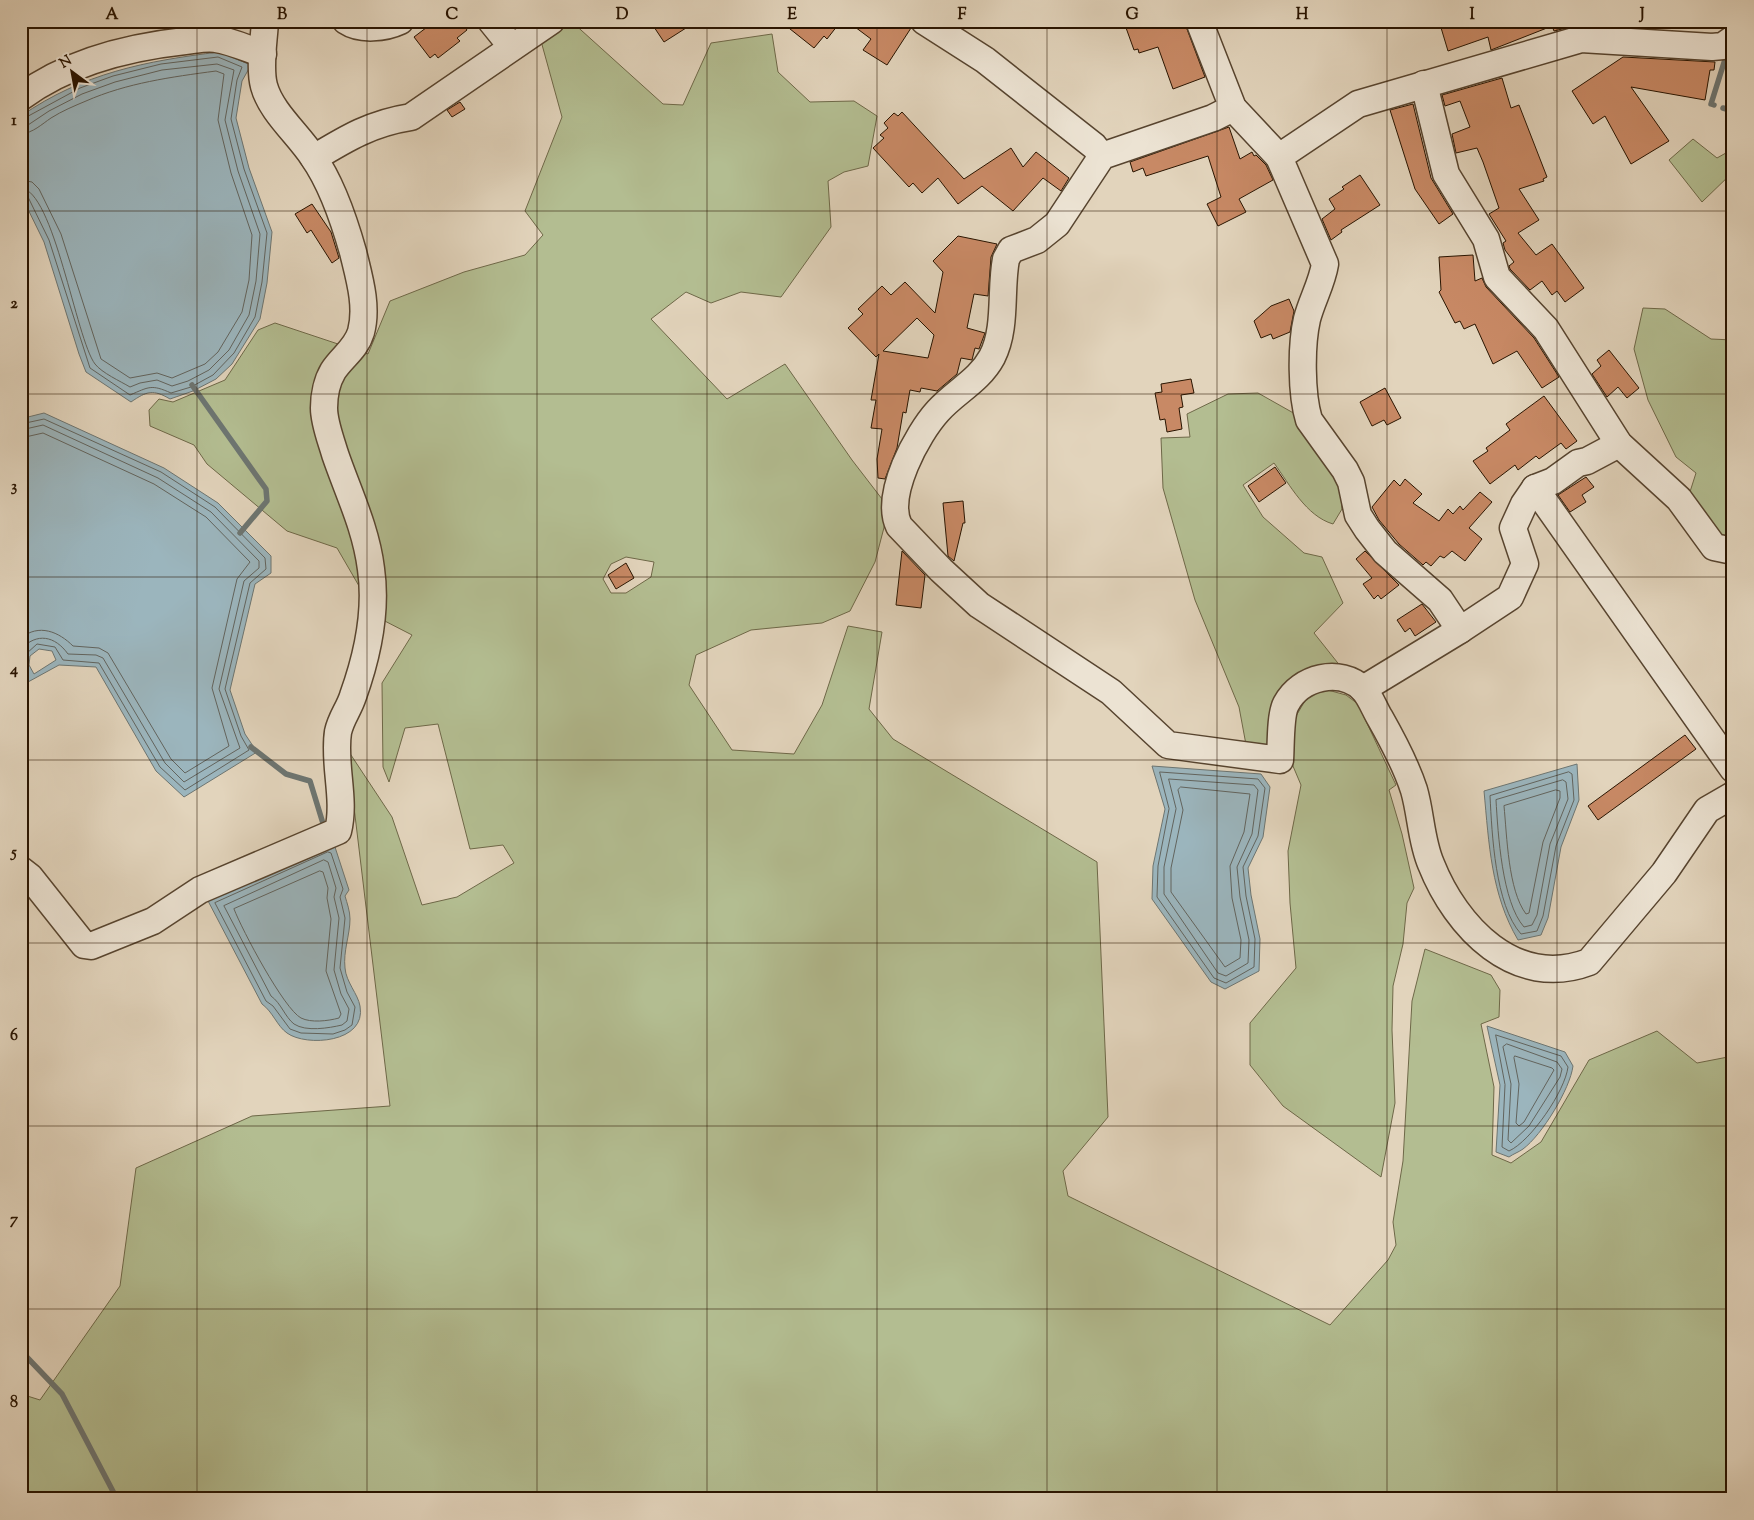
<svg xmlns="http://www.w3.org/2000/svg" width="1754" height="1520" font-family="'Sorts Mill Goudy',serif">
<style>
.green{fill:#b3bd91;stroke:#6e6848;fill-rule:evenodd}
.water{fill:#9bb5bd;stroke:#6d7571;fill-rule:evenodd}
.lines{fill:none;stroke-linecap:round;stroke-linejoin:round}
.shore{stroke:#62645e;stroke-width:1}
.stream{stroke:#6d7571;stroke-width:5.5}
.building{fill:#c88965;stroke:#291400;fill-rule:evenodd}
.minor-casing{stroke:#57442f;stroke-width:29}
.minor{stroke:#ece3d3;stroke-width:26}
.grid{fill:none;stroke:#291400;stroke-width:1;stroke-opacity:0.55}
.neatline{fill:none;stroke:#291400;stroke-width:2}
.grid-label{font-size:16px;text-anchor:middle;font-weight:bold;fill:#291400}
</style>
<rect width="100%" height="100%" fill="#e2d4bc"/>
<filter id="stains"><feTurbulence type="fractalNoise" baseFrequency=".004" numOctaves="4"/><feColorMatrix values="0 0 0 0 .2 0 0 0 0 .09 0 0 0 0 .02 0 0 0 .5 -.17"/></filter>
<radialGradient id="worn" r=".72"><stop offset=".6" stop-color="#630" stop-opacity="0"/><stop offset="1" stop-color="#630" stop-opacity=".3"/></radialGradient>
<g class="green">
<path d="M571,21L663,104L683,105L711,43L772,34L778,72L810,102L854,101L877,116L868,166L844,172L828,181L831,227L781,297L741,292L711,303L686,292L651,319L727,399L785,364L852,460L882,499L887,516L875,562L850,611L822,623L751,630L696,655L689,685L732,750L794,754L822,705L848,626L882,632L869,709L893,739L1097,862L1108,1117L1063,1171L1068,1196L1330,1325L1388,1260L1396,1245L1393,1222L1403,1161L1412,1001L1425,949L1491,975L1500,990L1499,1017L1481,1024L1494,1087L1492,1155L1511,1163L1541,1142L1589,1060L1657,1031L1697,1063L1733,1056V1499H21V1394L40,1400L120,1286L136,1168L252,1116L390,1106L347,749L392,817L422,905L457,897L514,863L503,845L470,849L438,724L405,728L389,782L383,767L382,683L412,635L377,617L337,548L287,531L207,464L194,445L150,426L149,410L159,399L173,402L225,380L258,330L275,323L368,354L390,301L464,272L525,255L543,235L525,211L562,117L541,41ZM626,557L654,562L651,577L626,593H611L603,579L611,564Z"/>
<path d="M1693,139L1717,158L1733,149V172L1702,202L1669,160Z"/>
<path d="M1733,207V245L1726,216Z"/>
<path d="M1643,308L1665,309L1711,339L1733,340V543L1720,541L1688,498L1696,473L1676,457L1648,400L1634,349Z"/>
<path d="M1258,393L1297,415L1340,481L1342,509L1333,524C1306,516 1290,485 1274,463L1243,485L1263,517L1304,553L1322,557L1343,603L1314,633L1341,667L1322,669L1272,752L1247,750L1239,707L1195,600L1163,488L1161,438L1190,437L1187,414L1228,394Z"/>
<path d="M1324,689L1346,695L1358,704L1396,785L1389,790L1402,834L1414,888L1407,903L1403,944L1393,986L1392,1030L1395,1103L1381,1177L1283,1106L1250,1065V1023L1296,968L1290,903L1288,851L1301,785L1290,759L1296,716L1309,694Z"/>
</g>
<g class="water">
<path d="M219,52L251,65L242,81L236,118L249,168L272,232L267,283L260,319L232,364L216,379L193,391L170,399C153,389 147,391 131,402L86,372L79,354L44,242L21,195V116C83,73 146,61 219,52Z"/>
<path d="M44,413L164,468L218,503L271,556V573L255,584L230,690L245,734L257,752L184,797L156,771L96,667L59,665L28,682H21V422L24,418ZM39,649L52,651L56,660L34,674L29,665L30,656Z"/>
<path d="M1577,764L1579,800L1561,847L1548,918L1541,935L1518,940C1491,894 1489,844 1484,791Z"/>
<path d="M1152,766L1261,774L1270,787L1263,837L1248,868L1251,895L1260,939L1259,971L1225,989L1211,982L1152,899L1153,866L1165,809Z"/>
<path d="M334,844L349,890L345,896C347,903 350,911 350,919C350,935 343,951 345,968C346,982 358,994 360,1006C367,1043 306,1047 287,1033C277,1026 273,1012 262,1004L207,899Z"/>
<path d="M1487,1026L1565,1052L1573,1066C1570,1089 1542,1135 1523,1149C1519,1152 1513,1154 1509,1157L1496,1152L1500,1085Z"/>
</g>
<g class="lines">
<g class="shore">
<path d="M21,120L80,88L113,76L161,64L218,57L242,67L237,80L231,119L244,169L267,233L262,282L255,317L234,353L213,375L191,387L171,393C151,384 149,387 130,395L90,368L49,240L28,197L21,194"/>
<path d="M21,126L28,125L49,111L82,94L115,82L162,70L217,64L234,70L225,120L238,171L260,234L256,281L249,315L229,350L209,370L188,381L172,386L157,380L140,383L130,387C120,381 102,373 95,364C76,339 54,190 21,188"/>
<path d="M21,134C33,133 42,124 51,118C62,111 74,106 86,101C127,83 171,77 216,71L224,74L218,120L231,173L252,235L249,280L242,312L218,352L205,364L172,378L157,373L130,378L101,359L61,234L39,189L32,182L21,180"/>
<path d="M21,424L44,419L161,472L215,507L265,558L266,569L250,583L225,689L241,736L249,750L185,790L160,767L99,663L63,660L55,647L37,644L26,654L24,666L28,675L21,677"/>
<path d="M21,430L43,425L158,478L211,512L259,561V568L244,581L219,689L240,748L184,782L165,763L103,658L96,655L68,654C55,636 37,632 21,649"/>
<path d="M21,438L43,433L154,484L206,517L250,562L237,579L212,688L229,746L185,773L171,759L108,653L99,648L73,646C59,632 39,623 21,638"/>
<path d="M1160,772L1258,779L1265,788L1258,836L1243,867L1246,896L1255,939L1254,967L1226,983L1214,978L1157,897L1158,866L1169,809Z"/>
<path d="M1569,772L1572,774L1574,800L1556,846L1543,916L1537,931L1521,934C1495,905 1492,834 1490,796Z"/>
<path d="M1169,779L1254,785L1258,790L1252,834L1237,867L1240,897L1249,940L1248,963L1226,976L1218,973L1164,894V867L1176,809Z"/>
<path d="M1563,780L1566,782L1568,799L1550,844L1537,915L1532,925L1524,927C1502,902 1498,834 1496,800Z"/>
<path d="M1181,787L1250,794L1244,832L1230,866L1232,898L1241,940L1240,958L1225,967L1171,892V868L1183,810L1178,790Z"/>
<path d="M1556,790L1560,791V798L1543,842L1529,913L1526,914C1508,890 1507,836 1504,806Z"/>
<path d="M328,852L331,853L343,889L340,897L345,918L340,968L347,992L355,1007L352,1025L345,1030L333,1034L301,1033L290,1029L273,1006L266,1001L215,903Z"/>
<path d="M324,860L328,862L336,888L334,897L339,918L334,970L341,994L349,1009L347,1021L342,1025C329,1028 306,1032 294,1024C285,1017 281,1003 271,996L224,906Z"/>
<path d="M320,871L323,872L328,888L327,898L331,919L326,971L341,1014L339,1018C328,1021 311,1023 301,1018C284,1009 242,930 234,909Z"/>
<path d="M1496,1035L1561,1056L1568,1067C1565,1091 1531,1141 1509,1151L1502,1147L1505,1085Z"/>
<path d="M1507,1044L1557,1062L1562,1069L1560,1077L1529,1126L1511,1143L1508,1140L1511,1084L1503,1047Z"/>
<path d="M1515,1056L1552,1068L1554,1070L1524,1122L1519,1126L1516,1123L1519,1084L1514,1058Z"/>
</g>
<g class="stream">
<path d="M1714,105L1711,104L1727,53"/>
<path d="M1723,108L1733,111"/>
<path d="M192,385L266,489L267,501L240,533"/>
<path d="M251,747L286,774L310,781L325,830"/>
<path d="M21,1351L62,1394L117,1499"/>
</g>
</g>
<g class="building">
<path d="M435,21H461L467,30L457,38L460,41L438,58L435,54L430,58L414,37Z"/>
<path d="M664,21H697L664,42L654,27Z"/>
<path d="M780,21H841L827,39L824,36L814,48Z"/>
<path d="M847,21H903L911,28L887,65L863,50L871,39Z"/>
<path d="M1134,21H1184L1205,77L1173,89L1158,47L1139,53L1138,49L1134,50L1125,25Z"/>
<path d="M1439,21H1568L1570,27L1554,31L1552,26L1491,50L1488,37L1448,51Z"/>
<path d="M1623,57L1715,62L1714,70H1710L1705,100L1631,87L1669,141L1631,164L1605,116L1593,124L1572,91Z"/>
<path d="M1502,78L1511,108L1519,105L1547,177L1543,179L1544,181L1519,189L1539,220L1518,233L1536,255L1552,244L1584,288L1565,302L1557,291L1552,295L1542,281L1530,290L1510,269L1509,266L1514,262L1505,250L1503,243L1506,241L1489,214L1499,208L1483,162L1477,148L1456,153L1452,134L1470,127L1460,101L1445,106L1442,95Z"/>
<path d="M460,102L465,109L452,117L447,110Z"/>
<path d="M1413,104L1431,178L1453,214L1439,224L1415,189L1390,110Z"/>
<path d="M902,112L964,179L1011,148L1023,167L1036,152L1069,178L1061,191L1043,178L1013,211L982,186L958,204L938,178L922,193L913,183L909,187L873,148L884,138L880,135L888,128L884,123L894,113L898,116Z"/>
<path d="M1229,127L1240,159L1252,152L1254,156L1256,155L1266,165L1273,180L1239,199L1246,212L1218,226L1207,204L1221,197L1208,156L1146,176L1143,168L1133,172L1130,162Z"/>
<path d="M1360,175L1380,205L1341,230L1342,232L1331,240L1322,219L1335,209L1329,199L1344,189L1342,187Z"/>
<path d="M312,204L331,232L339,258L332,263L311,230L307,233L295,214Z"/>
<path d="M958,236L997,244L991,257L988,296L974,294L967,328L985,333L979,349L975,348L972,360L961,358L957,374L937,391L921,388L920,392L910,390L906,413L903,412L897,448L885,479L878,478L877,459L882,429L871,428L876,400H871L879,354L876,357L848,328L863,314L858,309L882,286L891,295L905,282L935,313L943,272L933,261ZM917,318L934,335L928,358L883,351Z"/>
<path d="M1473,255L1475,281L1482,278L1486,287L1534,338L1559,377L1542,388L1517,351L1493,364L1475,324L1464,329L1460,321L1455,323L1439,292L1441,290L1439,257Z"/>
<path d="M1289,299L1294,311L1290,332L1273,339L1271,334L1261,338L1254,321L1271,306Z"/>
<path d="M1609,350L1639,388L1627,398L1618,387L1607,397L1592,374L1601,366L1597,360Z"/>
<path d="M1191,379L1194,393L1181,395L1183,407L1179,408L1182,429L1167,432L1165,419L1160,420L1155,393L1162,392L1161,384Z"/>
<path d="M1385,388L1401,418L1387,425L1384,420L1372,426L1360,402Z"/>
<path d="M1544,396L1577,441L1566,449L1561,443L1539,459L1536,456L1518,470L1515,465L1490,484L1473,461L1488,451L1486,448L1510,430L1506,424Z"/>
<path d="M1275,467L1286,483L1259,502L1248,486Z"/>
<path d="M1586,477L1594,487L1582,495L1586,502L1570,512L1558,495Z"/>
<path d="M1405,479L1422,494L1413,503L1439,521L1448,509L1453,514L1460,506L1463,510L1480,492L1492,502L1469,528L1482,539L1465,561L1452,551L1444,558L1440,556L1431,566L1426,562L1423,565L1399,544L1379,520L1372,507L1394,480L1400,486Z"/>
<path d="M963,501L965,523H963L954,561L948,556L943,503Z"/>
<path d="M902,551L925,575L921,608L896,605Z"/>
<path d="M1365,551L1399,585L1381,599L1378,595L1374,599L1363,584L1372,578L1356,559Z"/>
<path d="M626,563L634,578L616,589L608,575Z"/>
<path d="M1422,604L1436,622L1415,636L1410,628L1405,632L1397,620Z"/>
<path d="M1685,735L1696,749L1598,820L1588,806Z"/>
</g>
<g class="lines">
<defs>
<g id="minor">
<path d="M346,21C361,31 385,28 400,21"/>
<path d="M491,21L512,47"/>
<path d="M924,21L985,60L1094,146L1102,156"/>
<path d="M1199,21L1233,108L1279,157L1358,104L1581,39L1712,47L1723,46L1733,39"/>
<path d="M1424,84L1446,174L1486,239L1497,277L1546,329L1619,444L1679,499L1714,547L1733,551"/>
<path d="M21,97C67,63 129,47 185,41C195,40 207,37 216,39C231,41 248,49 263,54"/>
<path d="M1233,108L1213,118L1102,156L1057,224L1037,240L1011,250L1006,259C1000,290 1007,328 992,357C979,381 956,391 938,411C917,434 884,495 899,526L941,570L979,605L1111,692L1168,745L1280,760C1281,747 1280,715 1286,704C1300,677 1340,667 1363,689C1370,696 1375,710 1380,718C1393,741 1406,765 1414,790C1421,814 1421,841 1431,864C1456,927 1515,990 1589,962L1664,873L1707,810L1733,795"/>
<path d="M1279,157L1325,264C1322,283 1312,300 1307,319C1301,345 1301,394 1309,420L1345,470L1351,482L1358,515L1367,529L1385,552L1440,600L1460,630L1510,597L1525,564L1513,528L1524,504L1535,488L1553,481L1578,463L1587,461L1619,444"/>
<path d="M314,158C347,138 372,123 411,117L551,21"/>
<path d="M1535,488L1733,769"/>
<path d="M1363,689L1460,630"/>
<path d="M21,870L30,877L84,945L91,946L153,921L200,890L338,831C346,799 333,764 338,732C341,718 349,709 353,696C367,657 377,611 371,569C366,528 348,492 335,454C331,440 324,423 324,408C324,396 327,381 333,371C342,357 356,349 361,332C368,306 359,277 353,252C344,220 332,184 313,157C298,134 271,112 264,86C259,67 264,41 265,21"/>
</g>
</defs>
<use href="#minor" class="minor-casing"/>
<use href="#minor" class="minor"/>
</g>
<path class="grid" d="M197,21V1499M367,21V1499M537,21V1499M707,21V1499M877,21V1499M1047,21V1499M1217,21V1499M1387,21V1499M1557,21V1499M21,211H1733M21,394H1733M21,577H1733M21,760H1733M21,943H1733M21,1126H1733M21,1309H1733"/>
<rect width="1754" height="1520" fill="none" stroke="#e2d4bc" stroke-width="55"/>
<g transform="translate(72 72) rotate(328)" stroke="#ece3d3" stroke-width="4" paint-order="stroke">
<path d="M0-4L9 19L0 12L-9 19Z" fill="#291400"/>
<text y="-8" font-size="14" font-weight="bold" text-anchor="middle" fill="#291400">N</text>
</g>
<rect x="28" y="28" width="1698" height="1464" class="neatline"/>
<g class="grid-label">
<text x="112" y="19">A</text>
<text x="282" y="19">B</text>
<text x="452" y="19">C</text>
<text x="622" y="19">D</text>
<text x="792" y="19">E</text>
<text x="962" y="19">F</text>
<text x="1132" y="19">G</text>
<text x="1302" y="19">H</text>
<text x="1472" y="19">I</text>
<text x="1642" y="19">J</text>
<text x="14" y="125">1</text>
<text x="14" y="308">2</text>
<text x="14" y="491">3</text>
<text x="14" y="674">4</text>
<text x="14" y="857">5</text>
<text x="14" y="1040">6</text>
<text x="14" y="1224">7</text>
<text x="14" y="1407">8</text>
</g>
<rect width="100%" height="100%" filter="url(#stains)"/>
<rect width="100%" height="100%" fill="url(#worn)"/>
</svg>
